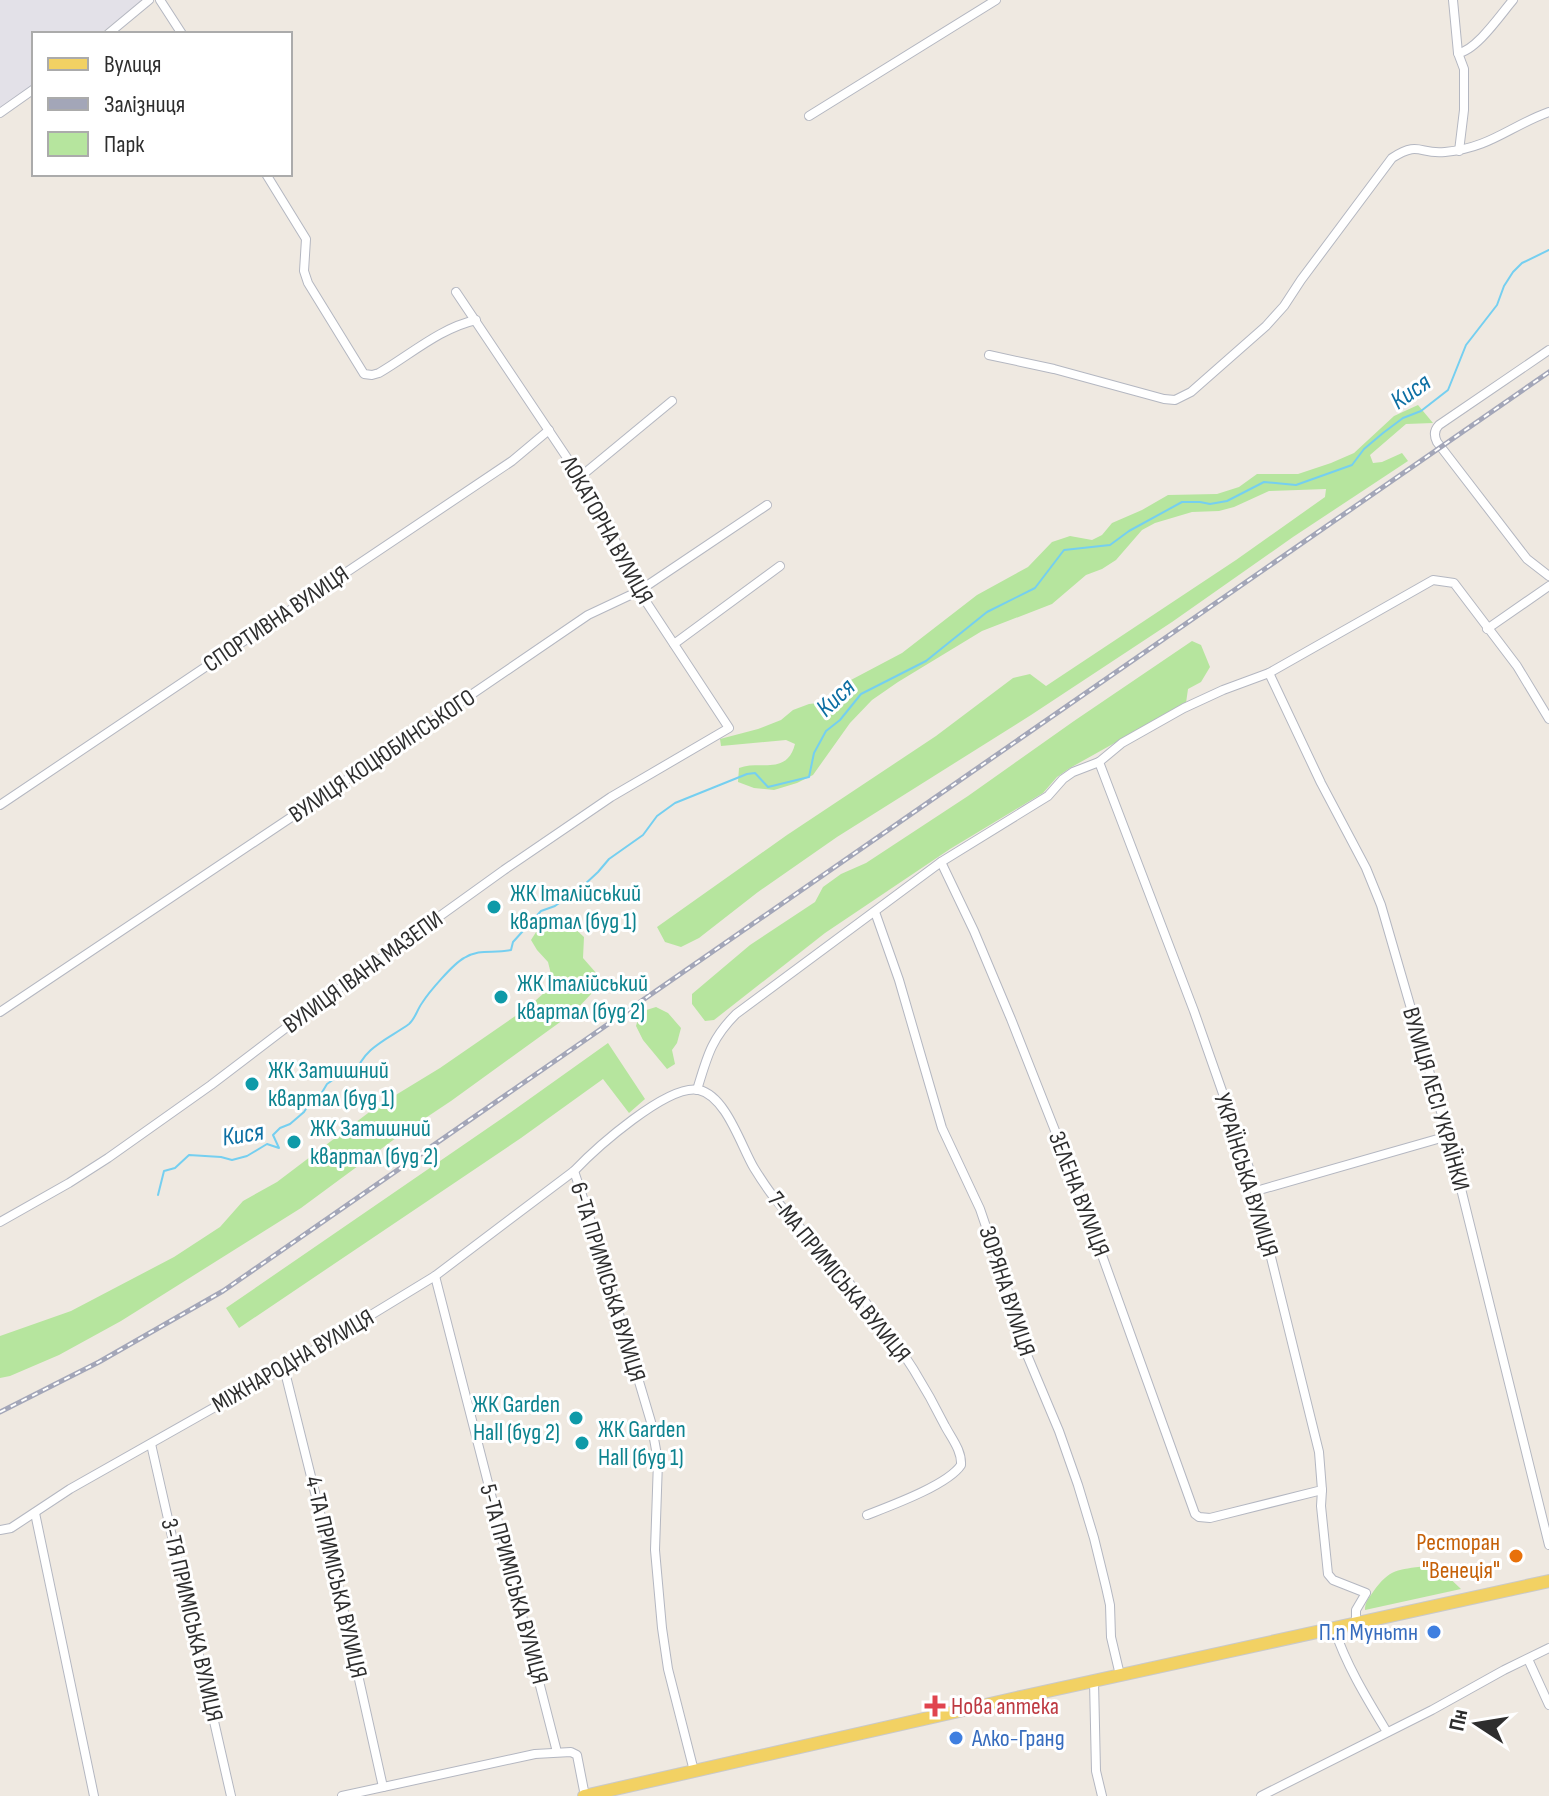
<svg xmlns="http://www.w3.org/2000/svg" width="1549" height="1796" font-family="'Sofia Sans Condensed',sans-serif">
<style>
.industrial{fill:#e3e1e8}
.green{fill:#b6e59e}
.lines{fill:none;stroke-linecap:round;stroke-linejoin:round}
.stream{stroke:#75cff0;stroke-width:2}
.minor-casing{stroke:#b4b7c1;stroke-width:10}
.primary-casing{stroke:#c9c9c9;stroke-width:14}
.minor{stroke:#fff;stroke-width:8}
.primary{stroke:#f2d163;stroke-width:12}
.rail-casing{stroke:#a3a6b8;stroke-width:5}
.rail{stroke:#fff;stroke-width:2;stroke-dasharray:6;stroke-linecap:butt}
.culture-dot{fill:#0f9aa8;stroke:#fff;stroke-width:3}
.food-dot{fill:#e8710a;stroke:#fff;stroke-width:3}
.shop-dot{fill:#3f7fe0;stroke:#fff;stroke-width:3}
.health-dot{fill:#e0444e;stroke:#fff;stroke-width:3}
.labels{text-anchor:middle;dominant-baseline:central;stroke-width:6;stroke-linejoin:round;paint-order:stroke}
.street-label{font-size:24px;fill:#2e2e2e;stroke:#fff}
.culture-label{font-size:24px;fill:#0d838f;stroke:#fff;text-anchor:start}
.food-label{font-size:24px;fill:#c56008;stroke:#fff;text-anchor:end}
.shop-label{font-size:24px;fill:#366cbe;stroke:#fff;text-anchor:end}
.health-label{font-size:24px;fill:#be3a42;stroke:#fff;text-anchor:start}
.water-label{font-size:26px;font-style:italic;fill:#0d6fa3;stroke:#fff}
</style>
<rect width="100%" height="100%" fill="#efe9e1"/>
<path class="industrial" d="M0,0H142L100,34H34V85L0,110Z"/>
<g class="green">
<path d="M1418,405L1433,423L1406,424L1370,455L1373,463L1382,462L1402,453L1408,461L1293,537L1172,622L1031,715L837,837L758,892L699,938L681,947L665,942L657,927L787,835L936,736L1013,678L1030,674L1046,686L1236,560L1325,497L1326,489L1269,491L1234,507L1219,511L1192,512L1155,523L1142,530L1116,560L1102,569L1086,575L1052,604L982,631L898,682L872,700L850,723L813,775L797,783L774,790L754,788L738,782L739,768C759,760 787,776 795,744L786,740L721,746L720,739L758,729L781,720L793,710L809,704L826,702L836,695L849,681L902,653L977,595L1028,567L1052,542L1070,536L1092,540L1102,535L1112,523L1142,510L1168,495L1217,494L1239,487L1257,474H1298L1331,463L1354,453L1394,416Z"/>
<path d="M1192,641L1201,645L1210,667L1201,682L1188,689L1186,703L1070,768L1057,777L1043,793L950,849L825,933L714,1020L705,1021L692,1004V994L750,945L815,902L823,887L841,874L866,863L968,796L1074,721Z"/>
<path d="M552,924L571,925L584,937L583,958L597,974L592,993L574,1012L451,1101L400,1135L301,1208L121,1321L59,1355L10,1376L0,1378V1336L71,1311L174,1257L220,1227L243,1201L277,1182L376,1107L440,1068L527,1008L544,993L551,974L548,962L537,950L531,940L538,929Z"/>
<path d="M656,1007L668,1013L681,1028L677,1043L672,1050L675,1064L667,1069L643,1040L636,1026L640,1012Z"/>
<path d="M608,1043L645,1099L629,1113L603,1079L521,1138L239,1328L226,1308L504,1117Z"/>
<path d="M1425,1566L1441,1570L1461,1589L1365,1610C1365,1602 1368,1599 1373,1592C1390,1568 1398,1570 1425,1566Z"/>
</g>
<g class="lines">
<path class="stream" d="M158,1195L164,1171L175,1168L189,1155L221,1157L232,1160L247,1156L267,1144L279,1148L273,1135L280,1128L290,1124L304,1112L312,1099L321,1094L327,1084L337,1077L356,1074C362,1048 390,1038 409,1024C415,1019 417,1010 422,1003C429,992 453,964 464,958C481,948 492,954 511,950L513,942L541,911L555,906L583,886L598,872L609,859L643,835L657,816L675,803L747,774L755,773L768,787L809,777L814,753L826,731L840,720L861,694L926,661L987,612L1035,588L1064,550L1110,545L1129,531L1182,502H1200L1210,504L1227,501L1264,482L1296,485L1352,465L1364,449L1383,433L1403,418L1421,411L1448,390L1466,345L1497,305L1504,286L1513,272L1522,263L1549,250"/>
<defs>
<g id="minor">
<path d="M160,0L182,34"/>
<path d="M1453,0L1458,53L1464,69V110L1459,151"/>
<path d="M108,34L149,0"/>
<path d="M1458,53C1476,51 1501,14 1513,0"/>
<path d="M0,113L34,89"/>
<path d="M809,116L996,0"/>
<path d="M266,174L306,239L304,271L308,283L364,374L372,375L379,373C410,355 440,328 476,320"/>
<path d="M1549,350L1439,425C1434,430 1434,436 1437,442L1527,559L1549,576"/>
<path d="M989,355L1054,369L1164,399L1175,400L1191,392L1266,326L1284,306L1301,280L1392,158C1420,140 1419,155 1445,152C1490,148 1510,126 1549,112"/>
<path d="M580,477L672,401"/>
<path d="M1487,629L1549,586"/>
<path d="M674,644L780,566"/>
<path d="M1269,673L1321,783L1366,868L1381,905L1448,1136L1549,1545"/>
<path d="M0,805L512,461L549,430"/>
<path d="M941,862L974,931L1011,1019L1080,1194L1195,1514L1199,1517L1210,1518L1322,1490L1319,1452L1249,1168L1194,1011L1099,762"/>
<path d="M875,912L899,980L942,1128L980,1209L1012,1303L1022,1343L1059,1431L1078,1485L1094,1538L1106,1587L1110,1605L1111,1637L1120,1675"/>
<path d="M0,1012L320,798L588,615L639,591L767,505"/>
<path d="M697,1090C707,1057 711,1039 736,1014L941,862L1048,796L1063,779L1073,772L1099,762L1122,743L1184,708L1223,690L1269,673L1433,580L1454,583L1517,666L1549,719"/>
<path d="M574,1171L597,1240L651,1422L658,1461L655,1550L662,1628L668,1669L694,1771"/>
<path d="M1256,1191L1448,1136"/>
<path d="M0,1222L69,1183L108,1158L211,1085L312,1008L504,870L611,797L729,728L639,591L598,504L456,292"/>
<path d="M435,1276L557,1752"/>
<path d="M284,1368L338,1585L383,1787"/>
<path d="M151,1444L231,1796"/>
<path d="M1322,1490L1321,1506L1328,1574L1333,1580L1366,1593L1356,1610V1623"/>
<path d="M35,1513L94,1796"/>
<path d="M0,1530L11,1528L70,1489L284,1368L435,1276L574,1171C595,1149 668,1083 699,1090C726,1096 741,1146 754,1168C762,1181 771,1195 782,1207C814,1244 848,1279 878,1318C904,1352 926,1388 945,1426C952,1439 962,1451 961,1465C948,1485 890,1506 867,1515"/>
<path d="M1334,1628C1346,1665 1367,1699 1387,1732"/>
<path d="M1528,1659L1549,1705"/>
<path d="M1094,1681L1096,1771L1102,1796"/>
<path d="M342,1796L535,1754L571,1752L577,1755L585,1796"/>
<path d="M1261,1796L1432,1710L1504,1670L1549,1648"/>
</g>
<path id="primary" d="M584,1796L1025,1696L1549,1581"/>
</defs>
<use href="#minor" class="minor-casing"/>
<use href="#primary" class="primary-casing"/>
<use href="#minor" class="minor"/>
<use href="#primary" class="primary"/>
<defs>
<path id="rail" d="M0,1412L99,1362L223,1291L1549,372"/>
</defs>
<use href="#rail" class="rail-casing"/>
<use href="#rail" class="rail"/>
</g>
<g class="culture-dot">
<circle cx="494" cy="907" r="8"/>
<circle cx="501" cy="997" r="8"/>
<circle cx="252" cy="1084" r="8"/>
<circle cx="294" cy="1142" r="8"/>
<circle cx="576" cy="1418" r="8"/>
<circle cx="582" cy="1443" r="8"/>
</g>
<circle class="food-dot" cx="1516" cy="1556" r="8"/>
<g class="shop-dot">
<circle cx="1434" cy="1632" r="8"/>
<circle cx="956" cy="1738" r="8"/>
</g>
<path class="health-dot" d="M931 1694h8v8h8v8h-8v8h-8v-8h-8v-8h8z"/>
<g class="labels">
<g class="street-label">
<text transform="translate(607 530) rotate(61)">ЛОКАТОРНА ВУЛИЦЯ</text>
<text transform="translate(276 619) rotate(-34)">СПОРТИВНА ВУЛИЦЯ</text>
<text transform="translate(382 756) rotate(-34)">ВУЛИЦЯ КОЦЮБИНСЬКОГО</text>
<text transform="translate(363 972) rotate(-36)">ВУЛИЦЯ ІВАНА МАЗЕПИ</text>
<text transform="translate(1436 1099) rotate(74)">ВУЛИЦЯ ЛЕСІ УКРАЇНКИ</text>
<text transform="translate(1246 1175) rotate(73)">УКРАЇНСЬКА ВУЛИЦЯ</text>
<text transform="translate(1079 1194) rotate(69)">ЗЕЛЕНА ВУЛИЦЯ</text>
<text transform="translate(839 1277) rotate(51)">7-МА ПРИМІСЬКА ВУЛИЦЯ</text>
<text transform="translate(608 1282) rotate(73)">6-ТА ПРИМІСЬКА ВУЛИЦЯ</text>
<text transform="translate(1007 1291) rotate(72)">ЗОРЯНА ВУЛИЦЯ</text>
<text transform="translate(293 1361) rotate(-30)">МІЖНАРОДНА ВУЛИЦЯ</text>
<text transform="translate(336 1577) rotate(77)">4-ТА ПРИМІСЬКА ВУЛИЦЯ</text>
<text transform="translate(514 1584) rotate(75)">5-ТА ПРИМІСЬКА ВУЛИЦЯ</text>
<text transform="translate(192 1620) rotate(77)">3-ТЯ ПРИМІСЬКА ВУЛИЦЯ</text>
</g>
<g class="culture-label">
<text x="510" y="893">ЖК Італійський<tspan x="510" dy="28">квартал (буд 1)</tspan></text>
<text x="517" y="983">ЖК Італійський<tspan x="517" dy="28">квартал (буд 2)</tspan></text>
<text x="268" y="1070">ЖК Затишний<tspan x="268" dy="28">квартал (буд 1)</tspan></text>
<text x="310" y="1128">ЖК Затишний<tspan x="310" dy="28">квартал (буд 2)</tspan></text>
<text x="560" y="1404" text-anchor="end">ЖК Garden<tspan x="560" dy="28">Hall (буд 2)</tspan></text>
<text x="598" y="1429">ЖК Garden<tspan x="598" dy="28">Hall (буд 1)</tspan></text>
</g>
<g class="food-label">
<text x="1500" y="1542">Ресторан<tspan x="1500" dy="28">"Венеція"</tspan></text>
</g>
<g class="shop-label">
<text x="1418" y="1632">П.п Муньтн</text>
<text x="972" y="1738" text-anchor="start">Алко-Гранд</text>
</g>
<g class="health-label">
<text x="951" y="1706">Нова аптека</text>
</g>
<g class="water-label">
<text transform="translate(1411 392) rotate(-35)">Кися</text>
<text transform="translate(836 698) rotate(-44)">Кися</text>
<text transform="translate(243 1135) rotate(-9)">Кися</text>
</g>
</g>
<rect x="32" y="32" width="260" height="144" fill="#ffffff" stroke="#ababab" stroke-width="2"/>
<rect x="48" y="58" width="40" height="12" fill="#f2d163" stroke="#ababab" stroke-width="2"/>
<text x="104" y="72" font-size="24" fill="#2e2e2e">Вулиця</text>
<rect x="48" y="98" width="40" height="12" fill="#a3a6b8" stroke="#ababab" stroke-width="2"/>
<text x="104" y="112" font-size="24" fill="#2e2e2e">Залізниця</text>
<rect x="48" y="132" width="40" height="24" fill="#b6e59e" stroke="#ababab" stroke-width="2"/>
<text x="104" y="152" font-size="24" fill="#2e2e2e">Парк</text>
<g transform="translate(1477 1724) rotate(282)" stroke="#ffffff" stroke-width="6" paint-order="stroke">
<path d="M0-6L14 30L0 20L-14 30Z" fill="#2e2e2e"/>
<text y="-12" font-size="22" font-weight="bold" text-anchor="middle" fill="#2e2e2e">Пн</text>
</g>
</svg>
